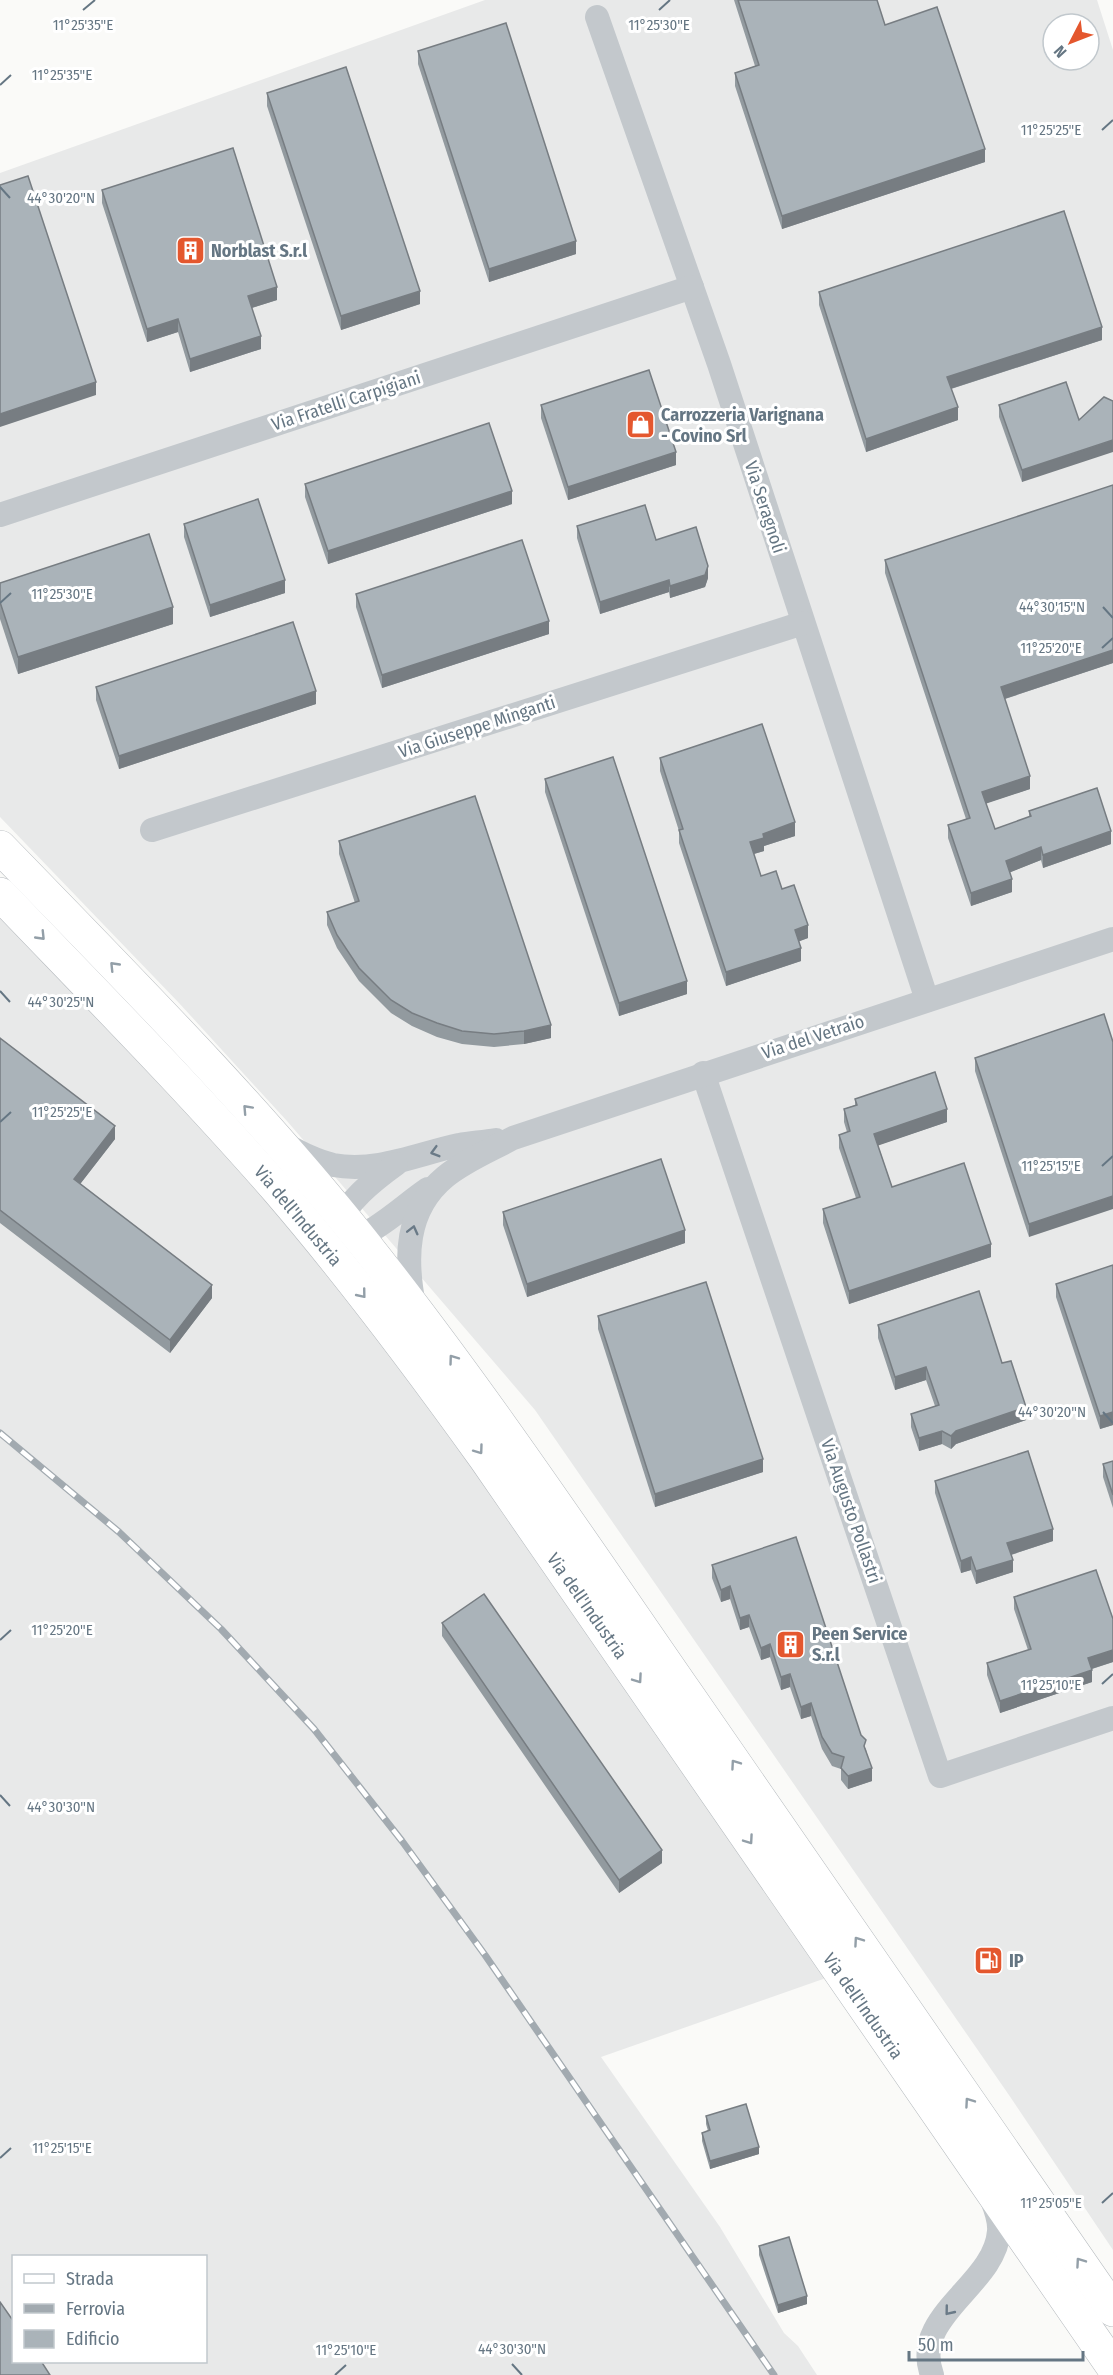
<svg xmlns="http://www.w3.org/2000/svg" width="1113" height="2375" font-family="'Fira Sans Condensed',sans-serif">
<style>
.built{fill:#e8e9e9;fill-rule:evenodd}
.lines{fill:none;stroke-linecap:round;stroke-linejoin:round}
.primary-casing{stroke:#b5babe;stroke-width:34}
.minor{stroke:#c3c8cc;stroke-width:24}
.primary{stroke:#fff;stroke-width:33}
.rail-casing{stroke:#a2aab0;stroke-width:7}
.rail{stroke:#fff;stroke-width:4.5;stroke-dasharray:14;stroke-linecap:butt}
.wall{fill:#929a9f}
.shaded-wall{fill:#777d82}
.building{fill:#aab3b9;stroke:#777d82;stroke-width:1.5}
.oneway{stroke:#939fa8}
.oneway2{stroke:#6a7a87}
.ticks{fill:none;stroke:#657683;stroke-width:2}
.labels{text-anchor:middle;dominant-baseline:central;stroke-width:6;stroke-linejoin:round;paint-order:stroke}
.poi-label{font-size:18px;font-weight:bold;fill:#657683;stroke:#fff;text-anchor:start}
.street-label{font-size:18px;fill:#657683;stroke:#fff}
.ticks-label{font-size:15px;text-anchor:middle;fill:#657683;stroke:#fff;stroke-width:6;stroke-linejoin:round;paint-order:stroke}
</style>
<rect width="100%" height="100%" fill="#fafaf8"/>
<g class="built">
<path d="M485,0H1097L1113,50V2250L1011,2098L535,1410L287,1121L179,1003L0,817V173ZM1053,24H1089V60H1053Z"/>
<path d="M0,917L223,1150L283,1220L365,1322L433,1411L826,1978L601,2057L720,2227L784,2333L798,2346L817,2375H0ZM14,2256H206V2362H14Z"/>
</g>
<g class="lines">
<defs>
<g id="primary">
<path d="M0,847C124,975 251,1102 363,1242C478,1387 581,1541 687,1694C829,1899 971,2105 1113,2310"/>
<path d="M0,894C93,991 188,1087 277,1189C351,1275 419,1366 485,1458L1113,2367"/>
</g>
</defs>
<use href="#primary" class="primary-casing"/>
<g class="minor">
<path d="M597,17L719,364L927,1000"/>
<path d="M0,515L692,287"/>
<path d="M152,830L803,623"/>
<path d="M703,1073L940,1776L1113,1718"/>
<path d="M286,1145C301,1153 316,1161 333,1165C377,1173 417,1154 459,1145C471,1143 484,1142 496,1140"/>
<path d="M334,1229C348,1201 371,1182 396,1164"/>
<path d="M344,1242C378,1232 399,1209 428,1189"/>
<path d="M414,1305C405,1259 405,1210 445,1177C464,1161 491,1150 513,1138L1113,939"/>
<path d="M932,2375C910,2315 995,2286 999,2231C1000,2220 996,2210 992,2200"/>
</g>
<use href="#primary" class="primary"/>
<defs>
<path id="rail" d="M0,1433L119,1532L221,1629L314,1729L402,1841L485,1955L774,2375"/>
</defs>
<use href="#rail" class="rail-casing"/>
<use href="#rail" class="rail"/>
</g>
<g class="wall">
<path d="M734,0H877L885,25L985,162L782,229L735,86V73L755,66Z"/>
<path d="M418,51L576,254L489,282L418,64Z"/>
<path d="M267,93L420,304L341,330L267,106Z"/>
<path d="M102,190L277,300L252,308L261,349L190,372L178,332L147,342L102,203Z"/>
<path d="M819,292L1102,340L951,389L958,420L866,452L819,305Z"/>
<path d="M541,405L676,465L568,500L541,418Z"/>
<path d="M999,405L1079,420L1022,482L999,417Z"/>
<path d="M305,484L512,504L328,564L305,497Z"/>
<path d="M1113,485V663L1005,699L1030,789L986,803L995,829L1029,817V811L1111,844L1043,868L1041,860L1010,872L1012,892L971,906L948,838V825L966,819L885,573V560Z"/>
<path d="M184,524L285,593L210,617L184,537Z"/>
<path d="M577,526L656,540L708,578L705,587L670,598L669,592L600,614L577,538Z"/>
<path d="M0,583L173,624L18,674L0,619Z"/>
<path d="M356,594L549,634L382,688L356,607Z"/>
<path d="M96,687L316,704L119,769L96,700Z"/>
<path d="M660,758L795,836L764,846V851L754,854L761,876L782,889L808,938L799,941L801,961L726,986L679,843V831L660,771Z"/>
<path d="M545,779L687,994L619,1016L545,792Z"/>
<path d="M339,841L551,1038L524,1044L494,1047L462,1044L437,1037L412,1026L391,1013L359,981L337,948L327,925V912L355,903L339,854Z"/>
<path d="M1104,1014L1029,1237L975,1071V1058Z"/>
<path d="M0,1038L115,1139L80,1184L212,1298L170,1353L0,1223Z"/>
<path d="M855,1099L947,1122L878,1145L892,1187L991,1257L849,1304L823,1223V1209L856,1198L839,1148V1135L847,1132L844,1122V1109L855,1105Z"/>
<path d="M503,1212L685,1243L527,1297L503,1225Z"/>
<path d="M1113,1265V1425L1100,1429L1056,1297V1284Z"/>
<path d="M598,1316L763,1472L655,1507L598,1329Z"/>
<path d="M878,1325L1002,1363L1026,1420L956,1444L951,1449L942,1444L919,1451L911,1427V1414L935,1406L926,1380L895,1390L878,1338Z"/>
<path d="M1113,1461V1508L1103,1477V1464Z"/>
<path d="M935,1481L1053,1541L1011,1555L1013,1572L976,1584L971,1570L961,1573L935,1493Z"/>
<path d="M712,1565L866,1749L872,1781L848,1789L841,1780V1769L832,1766L822,1749L811,1716L801,1719L790,1687L781,1690L770,1657L761,1660L749,1627L740,1630L730,1599L721,1602L712,1578Z"/>
<path d="M1014,1597L1113,1662L1092,1669V1682L1000,1713L987,1675V1663L1028,1650L1014,1609Z"/>
<path d="M442,1623L662,1863L619,1893L442,1636Z"/>
<path d="M706,2116L759,2154L710,2169L702,2141V2133L708,2131L706,2124Z"/>
<path d="M759,2246L807,2304L778,2313L759,2255Z"/>
</g>
<g class="shaded-wall">
<path d="M985,149V162L782,229V216Z"/>
<path d="M576,241V254L489,282V269Z"/>
<path d="M277,287V300L248,309V296Z"/>
<path d="M420,291V304L341,330V316Z"/>
<path d="M178,319V332L147,342V329Z"/>
<path d="M1102,327V340L947,390V377Z"/>
<path d="M261,336V349L190,372V359Z"/>
<path d="M96,382V395L0,427V414Z"/>
<path d="M958,407V420L866,452V439Z"/>
<path d="M1113,440V452L1022,482V470Z"/>
<path d="M676,452V465L568,500V487Z"/>
<path d="M512,491V504L328,564V551Z"/>
<path d="M708,566V578L705,587L670,598V586Z"/>
<path d="M285,580V593L210,617V605Z"/>
<path d="M669,580V592L600,614V602Z"/>
<path d="M173,607V624L18,674V657Z"/>
<path d="M549,621V634L382,688V675Z"/>
<path d="M1113,650V663L1001,700V687Z"/>
<path d="M316,691V704L119,769V756Z"/>
<path d="M1030,776V789L982,805V792Z"/>
<path d="M795,822V836L764,846V851L750,855V842L763,834Z"/>
<path d="M1111,831V844L1043,868V855Z"/>
<path d="M1041,847V860L1006,874V861Z"/>
<path d="M1012,879V892L971,906V893Z"/>
<path d="M808,925V938L795,943V930Z"/>
<path d="M801,948V961L726,986V972Z"/>
<path d="M687,981V994L619,1016V1003Z"/>
<path d="M551,1025V1038L524,1044V1031Z"/>
<path d="M947,1109V1122L874,1147V1134Z"/>
<path d="M115,1126V1139L74,1192V1179Z"/>
<path d="M1113,1196V1209L1029,1237V1224Z"/>
<path d="M685,1230V1243L527,1297V1284Z"/>
<path d="M991,1244V1257L849,1304V1291Z"/>
<path d="M212,1285V1298L170,1353V1340Z"/>
<path d="M926,1367V1380L895,1390V1377Z"/>
<path d="M1026,1407V1420L956,1444L951,1449V1436L956,1431Z"/>
<path d="M1113,1412V1425L1100,1429V1416Z"/>
<path d="M942,1431V1444L919,1451V1438Z"/>
<path d="M763,1459V1472L655,1507V1494Z"/>
<path d="M1053,1529V1541L1007,1556V1543Z"/>
<path d="M971,1557V1570L961,1573V1561Z"/>
<path d="M1013,1560V1572L976,1584V1571Z"/>
<path d="M730,1586V1599L721,1602V1590Z"/>
<path d="M749,1615V1627L740,1630V1618Z"/>
<path d="M770,1644V1657L761,1660V1648Z"/>
<path d="M1113,1650V1662L1088,1670V1658Z"/>
<path d="M1092,1670V1682L1000,1713V1701Z"/>
<path d="M790,1674V1687L781,1690V1677Z"/>
<path d="M811,1703V1716L801,1719V1707Z"/>
<path d="M872,1768V1781L848,1789V1776Z"/>
<path d="M662,1850V1863L619,1893V1880Z"/>
<path d="M759,2147V2154L710,2169V2161Z"/>
<path d="M807,2296V2304L778,2313V2305Z"/>
</g>
<g class="building">
<path d="M738,0H877L885,25L937,7L985,149L782,216L735,73L759,65Z"/>
<path d="M506,23L576,241L489,269L418,51Z"/>
<path d="M346,67L420,291L341,316L267,93Z"/>
<path d="M233,148L277,287L248,296L261,336L190,359L178,319L147,329L102,190Z"/>
<path d="M28,176L96,382L0,414V185Z"/>
<path d="M1064,211L1102,327L947,377L958,407L866,439L819,292Z"/>
<path d="M649,370L676,452L568,487L541,405Z"/>
<path d="M1066,382L1079,420L1104,397L1113,401V440L1022,470L999,405Z"/>
<path d="M489,423L512,491L328,551L305,484Z"/>
<path d="M1113,485V650L1001,687L1030,776L982,792L995,829L1031,816L1029,811L1097,788L1111,831L1043,855L1041,847L1006,861L1012,879L971,893L948,825L970,818L885,560Z"/>
<path d="M258,499L285,580L210,605L184,524Z"/>
<path d="M645,505L656,540L696,527L708,566L705,575L670,586L669,580L600,602L577,526Z"/>
<path d="M149,534L173,607L18,657L0,602V583Z"/>
<path d="M522,540L549,621L382,675L356,594Z"/>
<path d="M293,622L316,691L119,756L96,687Z"/>
<path d="M762,724L795,822L763,834L764,838L750,842L761,876L776,871L782,889L794,885L808,925L795,930L801,948L726,972L679,830L683,829L660,758Z"/>
<path d="M613,757L687,981L619,1003L545,779Z"/>
<path d="M475,796L551,1025L524,1031L494,1034L462,1031L437,1023L412,1013L391,1000L359,968L337,935L327,912L359,901L339,841Z"/>
<path d="M1104,1014L1113,1042V1196L1029,1224L975,1058Z"/>
<path d="M0,1038L115,1126L74,1179L212,1285L170,1340L0,1210Z"/>
<path d="M935,1072L947,1109L874,1134L892,1187L964,1163L991,1244L849,1291L823,1209L860,1197L839,1135L850,1131L844,1109L857,1105L855,1099Z"/>
<path d="M661,1159L685,1230L527,1284L503,1212Z"/>
<path d="M1113,1265V1412L1100,1416L1056,1284Z"/>
<path d="M706,1282L763,1459L655,1494L598,1316Z"/>
<path d="M979,1291L1002,1363L1011,1361L1026,1407L956,1431L951,1436L942,1431L919,1438L911,1414L939,1405L926,1367L895,1377L878,1325Z"/>
<path d="M1028,1451L1053,1529L1007,1543L1013,1560L976,1571L971,1557L961,1561L935,1481Z"/>
<path d="M1113,1461V1495L1103,1464Z"/>
<path d="M796,1537L861,1735L866,1740L864,1746L872,1768L848,1776L841,1768L844,1757L832,1753L822,1737L811,1703L801,1707L790,1674L781,1677L770,1644L761,1648L749,1615L740,1618L730,1586L721,1590L712,1565Z"/>
<path d="M1096,1570L1113,1619V1650L1088,1658L1092,1670L1000,1701L987,1663L1031,1649L1014,1597Z"/>
<path d="M484,1594L662,1850L619,1880L442,1623Z"/>
<path d="M746,2104L759,2147L710,2161L702,2133L710,2130L706,2116Z"/>
<path d="M789,2237L807,2296L778,2305L759,2246Z"/>
<path d="M0,2302L14,2322V2361H41L50,2375H0Z"/>
</g>
<defs><path id="oneway-chevron" d="M-2-3.5L2.5 0L-2 3.5" fill="none" stroke-width="1.6" stroke-linecap="round" stroke-linejoin="round" transform="scale(1.5)"/></defs>
<g class="oneway">
<use href="#oneway-chevron" transform="translate(41 936) rotate(46)"/>
<use href="#oneway-chevron" transform="translate(114 966) rotate(-134)"/>
<use href="#oneway-chevron" transform="translate(247 1109) rotate(-133)"/>
<use href="#oneway-chevron" transform="translate(362 1294) rotate(51)"/>
<use href="#oneway-chevron" transform="translate(453 1359) rotate(-126)"/>
<use href="#oneway-chevron" transform="translate(479 1450) rotate(54)"/>
<use href="#oneway-chevron" transform="translate(638 1679) rotate(55)"/>
<use href="#oneway-chevron" transform="translate(735 1764) rotate(-125)"/>
<use href="#oneway-chevron" transform="translate(749 1840) rotate(55)"/>
<use href="#oneway-chevron" transform="translate(858 1941) rotate(-125)"/>
<use href="#oneway-chevron" transform="translate(969 2102) rotate(-125)"/>
<use href="#oneway-chevron" transform="translate(1080 2262) rotate(-125)"/>
</g>
<g class="oneway2">
<use href="#oneway-chevron" transform="translate(435 1152) rotate(164)"/>
<use href="#oneway-chevron" transform="translate(413 1230) rotate(-76)"/>
<use href="#oneway-chevron" transform="translate(949 2311) rotate(129)"/>
</g>
<path class="ticks" d="M83,10L95,0M659,10L670,0M0,85L11,75M1102,130L1113,120M0,187L10,198M0,603L11,593M1103,607L1113,618M1102,648L1113,638M0,991L10,1002M0,1122L11,1112M1102,1166L1113,1156M1103,1412L1113,1423M0,1640L11,1630M1102,1684L1113,1674M0,1795L10,1806M0,2158L11,2148M1102,2203L1113,2193M512,2364L522,2375M335,2375L346,2365"/>
<defs>
<symbol id="building-square" viewBox="-11 -11 22 22"><rect x="-9" y="-9" width="18" height="18" rx="4" fill="#e4572e" stroke="#fff"/><path d="M-4-6H4V6H1V3H-1V6H-4ZM-2.5-4.3h1.7v1.8h-1.7ZM.8-4.3h1.7v1.8H.8ZM-2.5-1h1.7V.8h-1.7ZM.8-1h1.7V.8H.8Z" fill="#fff"/></symbol>
<symbol id="shop-square" viewBox="-11 -11 22 22"><rect x="-9" y="-9" width="18" height="18" rx="4" fill="#e4572e" stroke="#fff"/><path d="M-5-2.5h2.3a2.7 3.5 0 0 1 5.4 0H5L5.5 6h-11ZM-1.5-2.5h3a1.5 2.3 0 0 0-3 0Z" fill="#fff"/></symbol>
<symbol id="fuel-square" viewBox="-11 -11 22 22"><rect x="-9" y="-9" width="18" height="18" rx="4" fill="#e4572e" stroke="#fff"/><path d="M-5.5-6h7V0h2V4h1.3V-2.5L3-4.5l.8-.8L6-3V5H2.5V1h-1V6h-7ZM-4.2-4.7v3.2H.2V-4.7Z" fill="#fff"/></symbol>
</defs>
<g fill-rule="evenodd">
<use href="#building-square" x="174" y="234" width="33" height="33"/>
<use href="#shop-square" x="624" y="408" width="33" height="33"/>
<use href="#building-square" x="774" y="1628" width="33" height="33"/>
<use href="#fuel-square" x="972" y="1944" width="33" height="33"/>
</g>
<g class="labels">
<g class="poi-label">
<text x="211" y="251">Norblast S.r.l</text>
<text x="661" y="415">Carrozzeria Varignana<tspan x="661" dy="21">- Covino Srl</tspan></text>
<text x="812" y="1634">Peen Service<tspan x="812" dy="21">S.r.l</tspan></text>
<text x="1009" y="1961">IP</text>
</g>
<g class="street-label">
<text transform="translate(346 401) rotate(-18)">Via Fratelli Carpigiani</text>
<text transform="translate(765 507) rotate(72)">Via Seragnoli</text>
<text transform="translate(477 727) rotate(-18)">Via Giuseppe Minganti</text>
<text transform="translate(813 1037) rotate(-18)">Via del Vetraio</text>
<text transform="translate(298 1216) rotate(50)">Via dell'Industria</text>
<text transform="translate(851 1511) rotate(71)">Via Augusto Pollastri</text>
<text transform="translate(587 1606) rotate(55)">Via dell'Industria</text>
<text transform="translate(863 2006) rotate(55)">Via dell'Industria</text>
</g>
</g>
<g class="ticks-label">
<text x="83" y="30">11°25'35"E</text>
<text x="659" y="30">11°25'30"E</text>
<text x="62" y="80">11°25'35"E</text>
<text x="1051" y="135">11°25'25"E</text>
<text x="61" y="203">44°30'20"N</text>
<text x="62" y="599">11°25'30"E</text>
<text x="1052" y="612">44°30'15"N</text>
<text x="1051" y="653">11°25'20"E</text>
<text x="61" y="1007">44°30'25"N</text>
<text x="62" y="1117">11°25'25"E</text>
<text x="1051" y="1171">11°25'15"E</text>
<text x="1052" y="1417">44°30'20"N</text>
<text x="62" y="1635">11°25'20"E</text>
<text x="1051" y="1690">11°25'10"E</text>
<text x="61" y="1812">44°30'30"N</text>
<text x="62" y="2153">11°25'15"E</text>
<text x="1051" y="2208">11°25'05"E</text>
<text x="512" y="2354">44°30'30"N</text>
<text x="346" y="2355">11°25'10"E</text>
</g>
<rect x="12" y="2255" width="195" height="108" fill="#ffffff" stroke="#c1c8cd" stroke-width="1.5"/>
<rect x="24" y="2274" width="30" height="9" fill="#ffffff" stroke="#c1c8cd" stroke-width="1.5"/>
<text x="66" y="2285" font-size="18" fill="#657683">Strada</text>
<rect x="24" y="2304" width="30" height="9" fill="#a2aab0" stroke="#c1c8cd" stroke-width="1.5"/>
<text x="66" y="2315" font-size="18" fill="#657683">Ferrovia</text>
<rect x="24" y="2330" width="30" height="18" fill="#aab3b9" stroke="#c1c8cd" stroke-width="1.5"/>
<text x="66" y="2345" font-size="18" fill="#657683">Edificio</text>
<g transform="translate(1071 42) rotate(228)"><circle r="28" fill="#ffffff" stroke="#c1c8cd" stroke-width="1.5"/>
<path d="M0-4.5L10 22L0 15L-10 22Z" fill="#e4572e"/>
<text y="-9" font-size="16" font-weight="bold" text-anchor="middle" fill="#657683">N</text>
</g>
<path d="M909 2351v9h174v-9" fill="none" stroke="#657683" stroke-width="3"/>
<text x="918" y="2351" font-size="18" fill="#657683" stroke="#ffffff" stroke-width="4.5" paint-order="stroke">50 m</text>
</svg>
